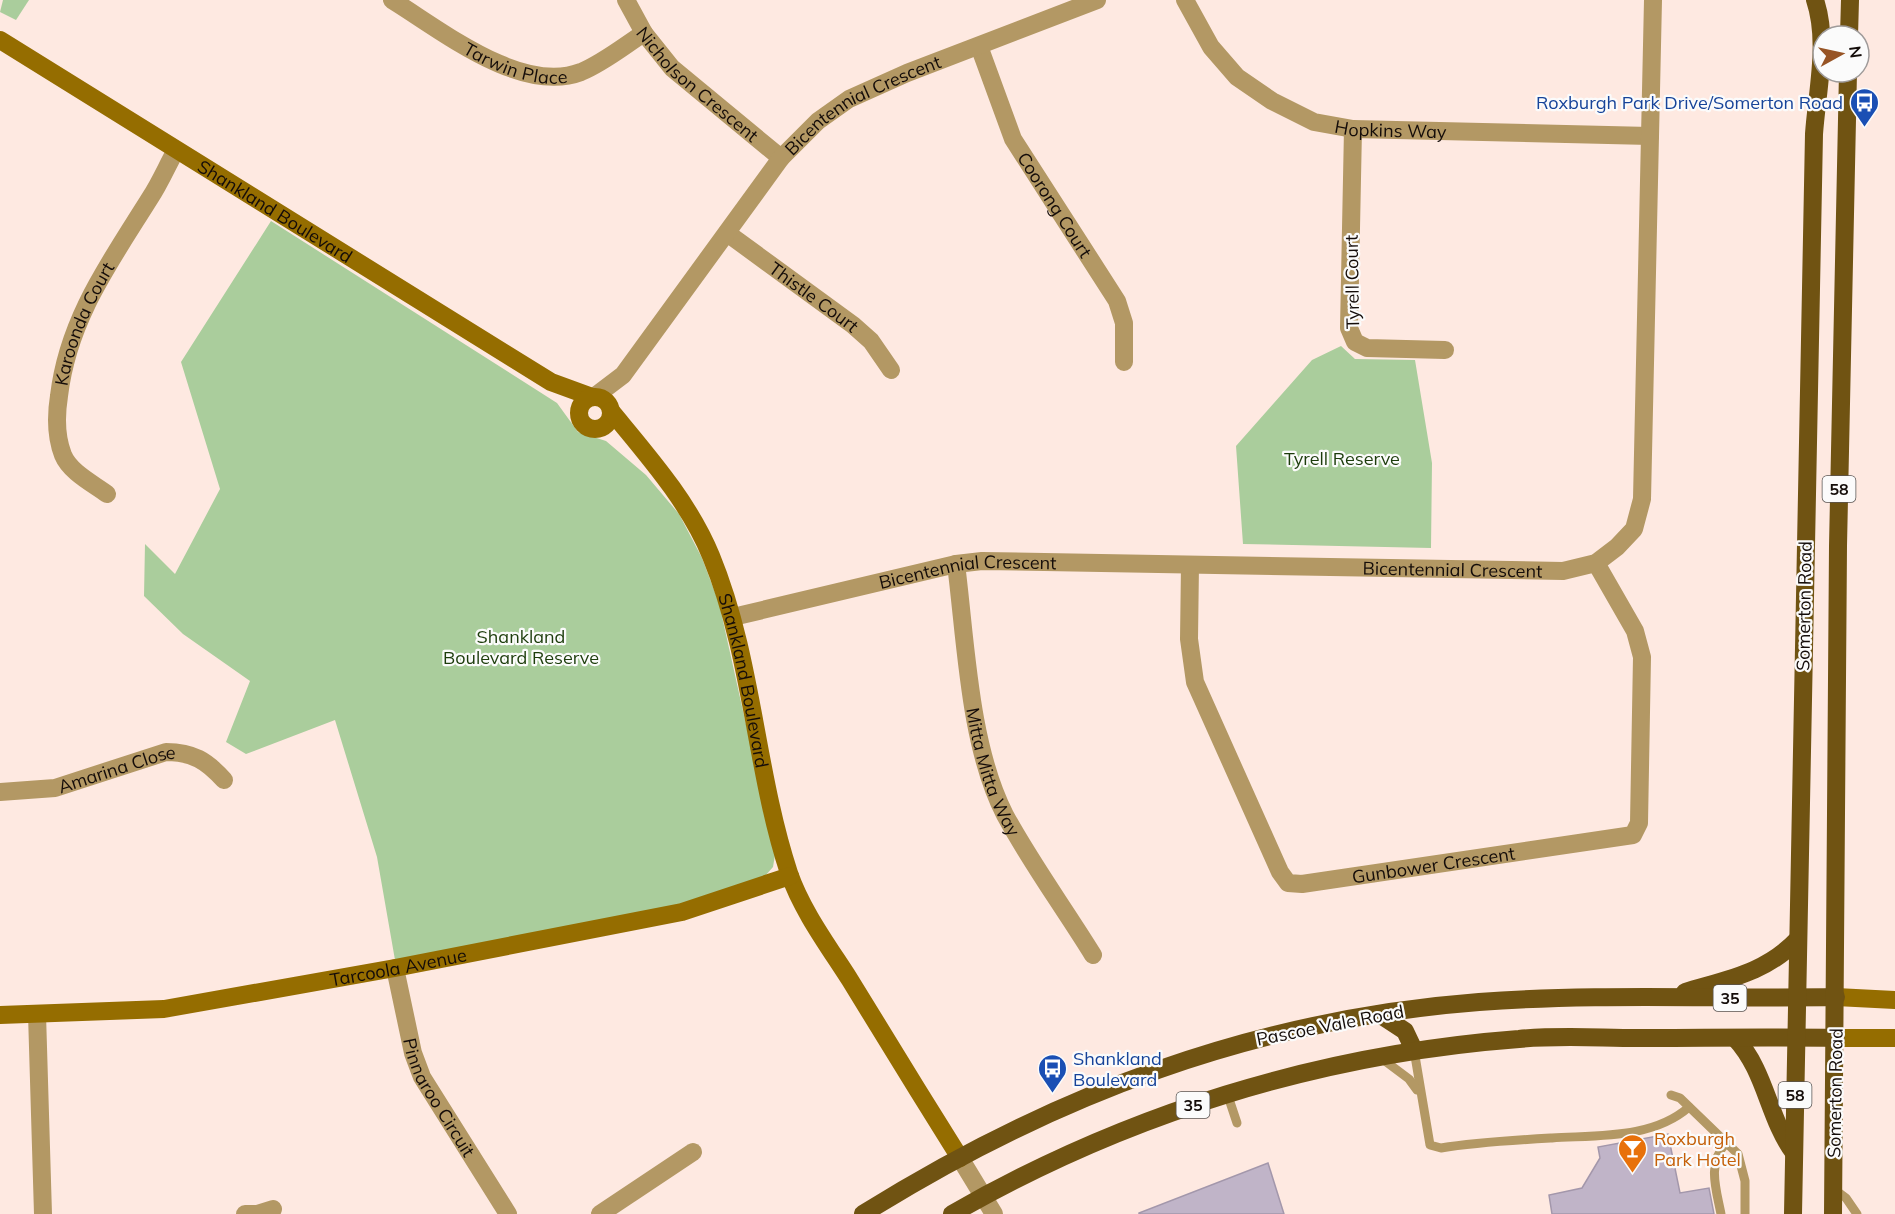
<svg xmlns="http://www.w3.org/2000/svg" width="1895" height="1214" font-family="Mulish,sans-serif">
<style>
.green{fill:#aacd9c}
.building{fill:#c0b4c8;stroke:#a397ab;stroke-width:1.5}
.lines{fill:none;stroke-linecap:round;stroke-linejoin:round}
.lane{stroke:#b39864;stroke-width:9}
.street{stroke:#b39864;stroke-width:18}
.secondary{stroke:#956d00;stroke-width:18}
.primary{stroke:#705312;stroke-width:18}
.labels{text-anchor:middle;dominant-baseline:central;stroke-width:4.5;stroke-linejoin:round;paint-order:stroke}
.shield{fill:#fbfbfb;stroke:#595452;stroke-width:1.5}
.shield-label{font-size:16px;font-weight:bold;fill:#140c09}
.street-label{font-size:18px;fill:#140c09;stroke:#fbfbfb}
.transit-label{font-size:18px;fill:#164399;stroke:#fbfbfb;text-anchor:end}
.park-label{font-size:18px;fill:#1c3c0b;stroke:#fbfbfb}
.food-label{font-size:18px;fill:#c56008;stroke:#fbfbfb;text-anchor:start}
</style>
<rect width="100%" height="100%" fill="#fee9e1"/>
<g class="green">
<path d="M3,0H29L16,20L0,12Z"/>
<path d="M271,221L557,403L578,432L606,441L646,475L679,514L702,558L719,603L775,855L773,867L765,876L680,905L395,960L377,857L335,720L246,754L226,742L250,681L183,634L144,596L145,544L175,574L220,489L181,362Z"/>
<path d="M1341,346L1355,359L1415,360L1432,463L1431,548L1243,544L1236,446L1312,360Z"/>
</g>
<g class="building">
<path d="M1668,1134L1680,1193L1709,1188L1714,1214H1552L1549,1195L1582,1188L1600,1158L1598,1147Z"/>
<path d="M1268,1163L1284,1214H1139V1213Z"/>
</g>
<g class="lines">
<g class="lane">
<path d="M1414,1050L1430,1145L1441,1148C1477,1142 1515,1140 1552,1138C1597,1135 1653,1139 1689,1107"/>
<path d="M1381,1058L1409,1079L1417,1090"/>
<path d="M1227,1093L1237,1123"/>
<path d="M1671,1095L1680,1098L1738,1154L1745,1181V1214"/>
<path d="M1834,1189L1846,1198L1857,1214"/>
<path d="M1721,1214C1716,1188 1707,1164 1726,1143"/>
</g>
<g class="street">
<path id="s1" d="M392,0C441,30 521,95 581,72C603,63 624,46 644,33"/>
<path id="s2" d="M626,0L644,33L672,68L781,158"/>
<path id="s3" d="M1185,0L1211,47L1237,77L1272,101L1314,122L1353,129L1650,136"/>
<path id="s4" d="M979,46L1013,139L1117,301L1124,323V362"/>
<path d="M1353,129L1349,328L1355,342L1367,348L1445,350"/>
<path id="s5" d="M727,233L853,325L871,341L891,370"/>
<path id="s6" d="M594,397L623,375L781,158L818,121L849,99L907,73L1097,0"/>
<path id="s7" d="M107,494C92,483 70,472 63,455C56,437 56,415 59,396C68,319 110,262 150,198C160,183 167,166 176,150"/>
<path id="s8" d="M956,564C966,642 969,745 1005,815C1031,863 1064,908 1093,955"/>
<path id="s9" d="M1190,565L1189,639L1195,682L1280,872L1288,883L1302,884L1633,835L1639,823L1642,657L1635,631L1596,563"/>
<path id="s10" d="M733,617L956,564L982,561L1563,571L1596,563L1617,547L1634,529L1642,499L1653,0"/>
<path id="s11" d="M0,792L55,788L166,752C193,752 207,761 224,780"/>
<path id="s12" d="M395,968L413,1053L422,1077L508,1214"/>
<path d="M37,1014L43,1214"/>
<path d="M960,1158L994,1214"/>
<path d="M245,1214H257L273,1209"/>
<path d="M600,1214L693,1152"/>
</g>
<g class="secondary">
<path id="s13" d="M0,40L551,382L592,397"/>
<circle cx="595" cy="413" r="16"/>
<path id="s14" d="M611,411C648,456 689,502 711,556C753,658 755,770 789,873C802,911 829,947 850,980C886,1039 923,1099 960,1158"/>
<path d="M1836,997L1895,1000"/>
<path id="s15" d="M0,1015L164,1009L395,968L682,912L790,876"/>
<path d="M1836,1038H1895"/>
</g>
<g class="primary">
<path d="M1849,36L1850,0"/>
<path d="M1685,992C1728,979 1766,973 1798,939"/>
<path d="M1379,1014L1405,1031L1414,1050"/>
<path d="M1735,1038C1766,1071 1768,1118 1794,1153"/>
<path d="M863,1214C1053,1095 1255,1019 1479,1002C1597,993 1717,999 1836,997"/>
<path d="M952,1214C1126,1114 1319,1054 1519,1039C1558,1035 1599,1038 1638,1038C1704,1038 1770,1037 1836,1038"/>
<path d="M1793,1214L1814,134C1817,91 1829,42 1815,0"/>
<path d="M1833,1214L1838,546L1848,72"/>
</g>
</g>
<defs>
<symbol id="bus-pin" viewBox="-11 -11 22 30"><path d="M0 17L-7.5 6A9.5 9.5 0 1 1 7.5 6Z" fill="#1a4fb4" stroke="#fbfbfb"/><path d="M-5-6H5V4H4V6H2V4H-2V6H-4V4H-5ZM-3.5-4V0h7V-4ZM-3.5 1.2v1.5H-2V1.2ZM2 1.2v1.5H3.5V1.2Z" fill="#fff"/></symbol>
<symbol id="bar-pin" viewBox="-11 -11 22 30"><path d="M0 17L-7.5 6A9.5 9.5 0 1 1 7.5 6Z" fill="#e8710a" stroke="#fbfbfb"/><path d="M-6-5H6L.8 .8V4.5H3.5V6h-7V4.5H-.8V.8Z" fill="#fff"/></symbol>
</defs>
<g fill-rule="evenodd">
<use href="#bus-pin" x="1848" y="86" width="33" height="45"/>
<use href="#bus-pin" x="1036" y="1052" width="33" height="45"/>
<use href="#bar-pin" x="1616" y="1132" width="33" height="45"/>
</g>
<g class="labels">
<g class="shield">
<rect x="1822.5" y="476" width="33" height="26" rx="4.5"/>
<rect x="1713.5" y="985" width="33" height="26" rx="4.5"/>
<rect x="1778.5" y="1082" width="33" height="26" rx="4.5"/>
<rect x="1176.5" y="1092" width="33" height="26" rx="4.5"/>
</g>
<g class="shield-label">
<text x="1839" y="489">58</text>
<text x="1730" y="998">35</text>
<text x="1795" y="1095">58</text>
<text x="1193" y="1105">35</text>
</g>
<g class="street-label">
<text stroke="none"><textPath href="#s1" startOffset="141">Tarwin Place</textPath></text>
<text stroke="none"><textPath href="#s2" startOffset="112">Nicholson Crescent</textPath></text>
<text stroke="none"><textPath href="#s6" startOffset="404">Bicentennial Crescent</textPath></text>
<text stroke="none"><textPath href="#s3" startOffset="260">Hopkins Way</textPath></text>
<text stroke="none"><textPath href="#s4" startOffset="177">Coorong Court</textPath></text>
<text stroke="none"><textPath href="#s13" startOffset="324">Shankland Boulevard</textPath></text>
<text transform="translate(1352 282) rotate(-91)">Tyrell Court</text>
<text stroke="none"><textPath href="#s5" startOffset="108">Thistle Court</textPath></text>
<text stroke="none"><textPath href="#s7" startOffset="196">Karoonda Court</textPath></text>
<text stroke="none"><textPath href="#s10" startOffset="726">Bicentennial Crescent</textPath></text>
<text stroke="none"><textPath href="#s10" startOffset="240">Bicentennial Crescent</textPath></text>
<text transform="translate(1804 606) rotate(-89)">Somerton Road</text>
<text stroke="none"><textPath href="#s14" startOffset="306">Shankland Boulevard</textPath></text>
<text stroke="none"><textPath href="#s8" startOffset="212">Mitta Mitta Way</textPath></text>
<text stroke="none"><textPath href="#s11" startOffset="120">Amarina Close</textPath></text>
<text stroke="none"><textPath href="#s9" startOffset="486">Gunbower Crescent</textPath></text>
<text stroke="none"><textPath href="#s15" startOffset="402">Tarcoola Avenue</textPath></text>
<text transform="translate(1330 1025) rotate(-11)">Pascoe Vale Road</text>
<text transform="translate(1835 1093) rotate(-89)">Somerton Road</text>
<text stroke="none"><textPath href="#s12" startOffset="138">Pinnaroo Circuit</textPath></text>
</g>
<g class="transit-label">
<text x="1843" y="102">Roxburgh Park Drive/Somerton Road</text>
<text x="1073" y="1058" text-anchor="start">Shankland<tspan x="1073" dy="21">Boulevard</tspan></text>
</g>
<g class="park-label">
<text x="1342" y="458">Tyrell Reserve</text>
<text x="521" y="636">Shankland<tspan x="521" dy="21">Boulevard Reserve</tspan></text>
</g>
<g class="food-label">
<text x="1654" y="1138">Roxburgh<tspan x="1654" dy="21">Park Hotel</tspan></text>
</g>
</g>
<g transform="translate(1841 54) rotate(82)"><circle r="28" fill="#fbfbfb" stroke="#9f9b9a" stroke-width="1.5"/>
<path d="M0-4.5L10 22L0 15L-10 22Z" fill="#975425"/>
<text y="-9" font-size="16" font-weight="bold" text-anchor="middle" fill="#140c09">N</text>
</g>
</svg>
